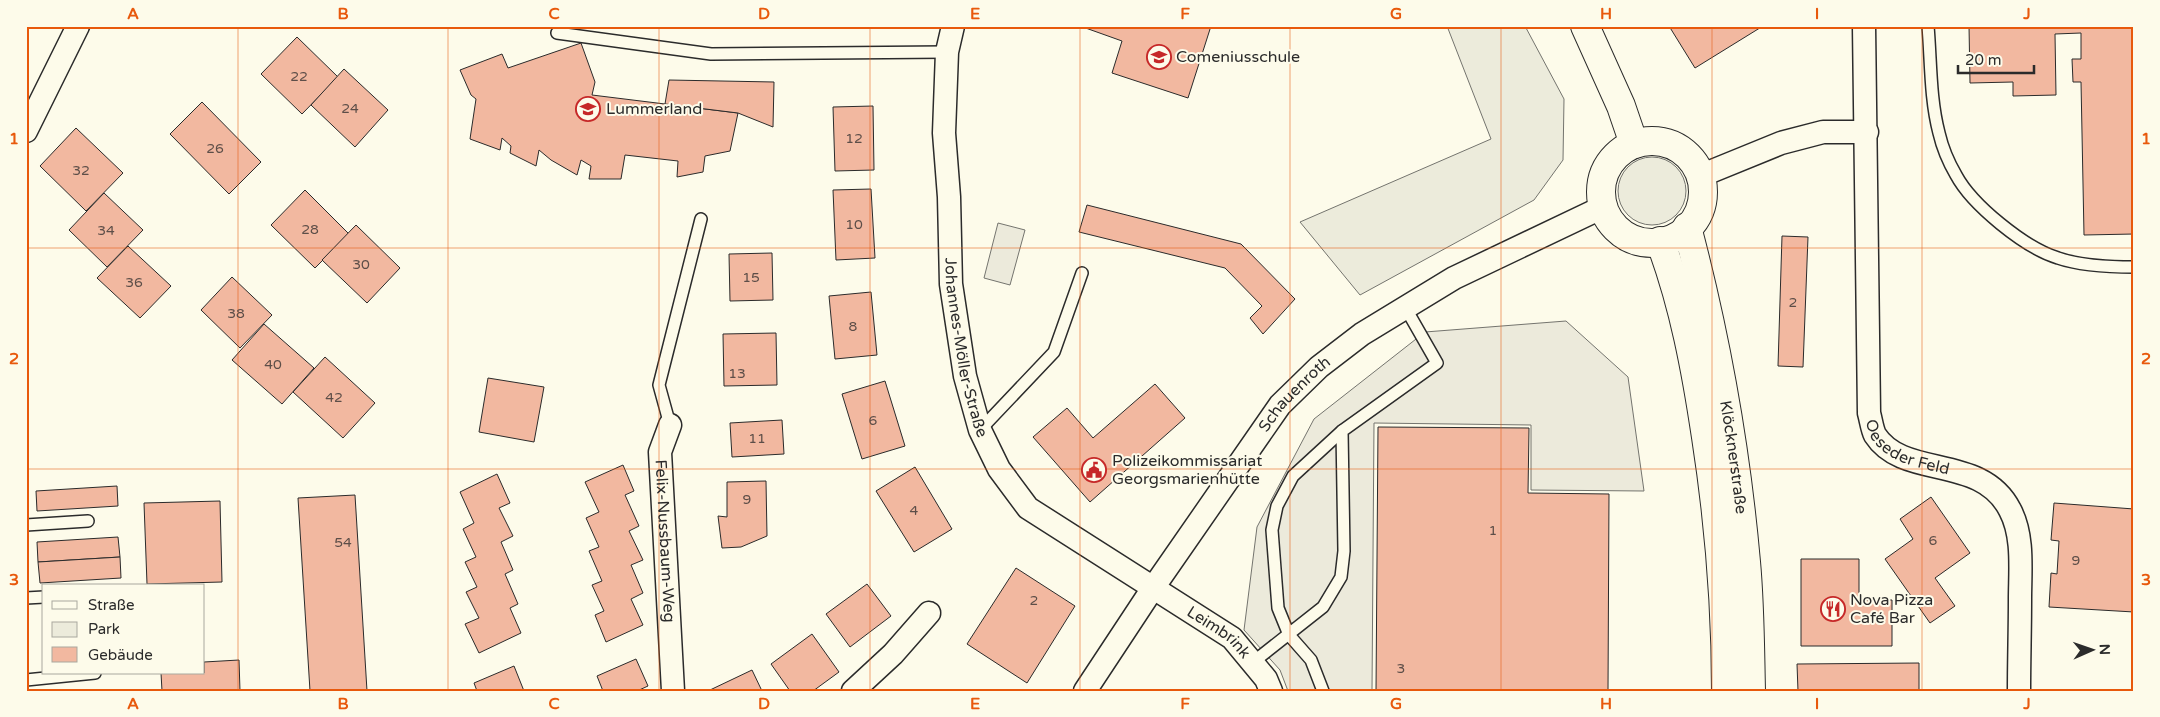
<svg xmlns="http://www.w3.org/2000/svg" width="2160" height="717" font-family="'Varela Round',sans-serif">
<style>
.green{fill:#ecebdb;stroke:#74746e}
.parking{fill:#eceadb;stroke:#74746e}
.building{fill:#f2b8a0;stroke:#2b2b2b}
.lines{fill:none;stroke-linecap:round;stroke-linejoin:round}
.service-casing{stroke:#2b2b2b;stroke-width:14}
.minor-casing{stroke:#2b2b2b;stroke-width:25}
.secondary-casing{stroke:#2b2b2b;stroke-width:30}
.service{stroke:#fdfbea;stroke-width:11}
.minor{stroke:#fdfbea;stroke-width:22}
.secondary{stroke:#fdfbea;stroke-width:28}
.grid{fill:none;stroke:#e8590c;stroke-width:1;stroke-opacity:0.55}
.labels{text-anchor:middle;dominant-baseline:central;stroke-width:4;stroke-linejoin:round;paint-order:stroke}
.number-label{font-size:14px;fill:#5d4e48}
.poi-label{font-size:16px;fill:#2b2b2b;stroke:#fdfbea;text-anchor:start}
.street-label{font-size:16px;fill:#2b2b2b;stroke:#fdfbea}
.neatline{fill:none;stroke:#e8590c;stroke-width:2}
.grid-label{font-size:16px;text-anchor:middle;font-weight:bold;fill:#e8590c}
</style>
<rect width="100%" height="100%" fill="#fdfbea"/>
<g class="green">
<path d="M1447,26H1525L1564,99L1563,160L1534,200L1360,295L1300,222L1491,139Z"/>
<circle cx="1652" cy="191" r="34"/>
</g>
<g class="parking">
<path d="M998,223L1025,230L1010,285L984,278Z"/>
<path d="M1566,321L1628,377L1644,491L1531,490V425L1374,423L1372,691H1288L1280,670L1244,630L1257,527L1314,419L1425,332Z"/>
</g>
<g class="building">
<path d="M1080,26H1211L1188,98L1112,73L1122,41Z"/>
<path d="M1669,26H1763L1695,68Z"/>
<path d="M1969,26H2134V234L2084,235L2081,82H2073L2072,59H2081V33L2055,34L2056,95L2013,96V82L1970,83Z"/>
<path d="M297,37L338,77L302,114L261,74Z"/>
<path d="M581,43L595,82L592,95L738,113L730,151L705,156L703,172L677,177L678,161L625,155L621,179H589L591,166L581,160L577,175L551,160L539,150L536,166L510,153L511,146L502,138L500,150L470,139L476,99L471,95L460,70L502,54L508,68Z"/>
<path d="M344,69L388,110L355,147L311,105Z"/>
<path d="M669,80L774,82L773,127L738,113L665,104Z"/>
<path d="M202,102L261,162L229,194L170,134Z"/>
<path d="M873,106L874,170L835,171L833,107Z"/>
<path d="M76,128L123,173L86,211L40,166Z"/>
<path d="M871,189L875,258L836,260L833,190Z"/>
<path d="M305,190L349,234L315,268L271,225Z"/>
<path d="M104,193L143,230L107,267L69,230Z"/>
<path d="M1087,205L1241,244L1295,299L1263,334L1250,318L1262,306L1225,268L1079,232Z"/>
<path d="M356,225L400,268L367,303L322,260Z"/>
<path d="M1782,236L1808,237L1803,367L1778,366Z"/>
<path d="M128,246L171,286L140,318L97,278Z"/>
<path d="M772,253L773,300L730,301L729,254Z"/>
<path d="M232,277L272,315L240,348L201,310Z"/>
<path d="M871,292L877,355L835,359L829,296Z"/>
<path d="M264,324L314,368L282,404L232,360Z"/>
<path d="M776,333L777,385L724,386L723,334Z"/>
<path d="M325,357L375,403L343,438L293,392Z"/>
<path d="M488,378L544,387L534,442L479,432Z"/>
<path d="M885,381L905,446L862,459L842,394Z"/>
<path d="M1155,384L1185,418L1090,502L1033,437L1067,408L1093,438Z"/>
<path d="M782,420L784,454L732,457L730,423Z"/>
<path d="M1378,427L1529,428L1528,493L1609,494L1608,691H1376Z"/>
<path d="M623,465L634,491L625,495L639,526L629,531L643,560L631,565L643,593L631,599L643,625L606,642L595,615L604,611L592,585L602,581L589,551L599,547L586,518L599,512L585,482Z"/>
<path d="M915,467L952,529L914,552L876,491Z"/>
<path d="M497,474L510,503L499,508L513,536L501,542L513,570L505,574L518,604L510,608L521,633L479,653L465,624L479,618L466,592L477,587L465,562L476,557L463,529L474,523L460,492Z"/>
<path d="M766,481L767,536L741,547L722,548L718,516L727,517V482Z"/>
<path d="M117,486L118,506L37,511L36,491Z"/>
<path d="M355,495L367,691H310L298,498Z"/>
<path d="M1931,497L1970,553L1935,578L1955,606L1930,623L1885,559L1913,539L1900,519Z"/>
<path d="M220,501L222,582L147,584L144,503Z"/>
<path d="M2054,503L2134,509V612L2049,607L2051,573L2057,574L2059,541L2051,540Z"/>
<path d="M118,537L120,557L38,562L37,542Z"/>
<path d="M120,557L121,578L40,583L38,562Z"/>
<path d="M1801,559H1859V600H1892V646H1801Z"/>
<path d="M1016,568L1075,606L1027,683L967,644Z"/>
<path d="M867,584L891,616L850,647L826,614Z"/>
<path d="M812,634L839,672L813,691H790L771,664Z"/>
<path d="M636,659L648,686L637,691H603L597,676Z"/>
<path d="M239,660L240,691H162L161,673H204V662Z"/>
<path d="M1919,663V691H1798L1797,664Z"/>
<path d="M514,666L524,691H477L474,683Z"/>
<path d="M752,670L762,691H710V690Z"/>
</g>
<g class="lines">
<defs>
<g id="service">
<path d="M1928,26C1931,61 1930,99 1939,133C1942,146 1949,163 1956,175C1972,205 2025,248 2058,258C2081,266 2109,267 2134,267"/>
<path d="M557,33L711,54L947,52"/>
<path d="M670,425L659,385L701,219"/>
<path d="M980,430L1054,352L1082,273"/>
<path d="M26,525L88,521"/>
<path d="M26,598L44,597"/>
<path d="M1252,663L1323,607L1341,577L1344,551L1342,431L1437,363L1405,307"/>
<path d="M26,680L95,673"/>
<path d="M1323,691L1311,660L1289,635L1278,608L1272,530L1277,506L1293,476L1342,431"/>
</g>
<g id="minor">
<path id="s1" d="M953,26L947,52L944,133L949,197L951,284L965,376L980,430L999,469L1028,508L1232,638L1266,679L1271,691"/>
<path id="s2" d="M1864,26L1869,413C1871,420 1872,429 1875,435C1904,480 1981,453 2010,510C2024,536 2020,571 2020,599C2020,630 2019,660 2019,691"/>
<path d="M26,131L78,26"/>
<path d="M1700,176L1781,143L1823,132H1867"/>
<path id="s3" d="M670,425L660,452L673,691"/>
<path d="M853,691L893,654L929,613"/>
<path id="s4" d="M1085,691L1153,588L1280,405L1319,367L1362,334L1454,278L1603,207"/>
</g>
<g id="secondary">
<path d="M1585,26L1621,106L1634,144"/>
<circle cx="1652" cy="192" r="51"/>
<path id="s5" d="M1687,227C1716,337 1736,449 1746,562C1750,605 1750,648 1751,691"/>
<path d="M1660,241C1684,305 1696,370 1706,437C1719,521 1726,606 1726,691"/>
</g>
</defs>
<use href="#service" class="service-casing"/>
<use href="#minor" class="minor-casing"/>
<use href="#secondary" class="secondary-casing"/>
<use href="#service" class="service"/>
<use href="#minor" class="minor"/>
<use href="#secondary" class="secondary"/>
</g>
<path class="grid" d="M238,26V691M448,26V691M659,26V691M870,26V691M1080,26V691M1290,26V691M1501,26V691M1712,26V691M1922,26V691M26,248H2134M26,469H2134"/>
<defs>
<symbol id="school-ring" viewBox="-11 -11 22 22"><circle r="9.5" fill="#fdfbea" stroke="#c62828" stroke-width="1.5"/><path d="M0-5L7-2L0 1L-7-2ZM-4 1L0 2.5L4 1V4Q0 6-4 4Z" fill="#c62828"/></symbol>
<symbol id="civic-ring" viewBox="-11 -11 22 22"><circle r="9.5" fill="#fdfbea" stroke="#c62828" stroke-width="1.5"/><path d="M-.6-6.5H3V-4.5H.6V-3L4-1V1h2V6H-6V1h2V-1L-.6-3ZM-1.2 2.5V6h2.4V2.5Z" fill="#c62828"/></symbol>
<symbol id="restaurant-ring" viewBox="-11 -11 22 22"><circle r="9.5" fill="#fdfbea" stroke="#c62828" stroke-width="1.5"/><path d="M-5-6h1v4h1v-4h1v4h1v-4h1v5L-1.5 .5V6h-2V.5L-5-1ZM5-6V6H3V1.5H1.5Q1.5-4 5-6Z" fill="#c62828"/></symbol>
</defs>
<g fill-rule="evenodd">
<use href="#school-ring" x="1145" y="43" width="28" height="28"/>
<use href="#school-ring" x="574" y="95" width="28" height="28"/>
<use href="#civic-ring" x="1080" y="456" width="28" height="28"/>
<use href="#restaurant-ring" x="1819" y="595" width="28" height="28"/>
</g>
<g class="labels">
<g class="number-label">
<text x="299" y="76">22</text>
<text x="350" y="108">24</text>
<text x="854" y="138">12</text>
<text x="215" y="148">26</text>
<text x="81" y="170">32</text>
<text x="854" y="224">10</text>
<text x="310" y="229">28</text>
<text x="106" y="230">34</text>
<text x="361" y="264">30</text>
<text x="751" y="277">15</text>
<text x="134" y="282">36</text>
<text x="1793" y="302">2</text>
<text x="236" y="313">38</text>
<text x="853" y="326">8</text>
<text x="273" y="364">40</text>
<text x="737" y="373">13</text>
<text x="334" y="397">42</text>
<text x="873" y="420">6</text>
<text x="757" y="438">11</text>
<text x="747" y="499">9</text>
<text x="914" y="510">4</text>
<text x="1493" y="530">1</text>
<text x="1933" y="540">6</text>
<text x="343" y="542">54</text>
<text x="2076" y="560">9</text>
<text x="1034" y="600">2</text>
<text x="1401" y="668">3</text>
</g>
<g class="poi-label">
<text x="1176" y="57">Comeniusschule</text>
<text x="606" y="109">Lummerland</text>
<text x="1112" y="461">Polizeikommissariat<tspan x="1112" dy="18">Georgsmarienhütte</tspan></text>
<text x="1850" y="600">Nova Pizza<tspan x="1850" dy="18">Café Bar</tspan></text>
</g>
<g class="street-label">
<text stroke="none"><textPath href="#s1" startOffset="324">Johannes-Möller-Straße</textPath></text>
<text stroke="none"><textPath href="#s4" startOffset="364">Schauenroth</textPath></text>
<text stroke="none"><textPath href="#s2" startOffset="444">Oeseder Feld</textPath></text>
<text stroke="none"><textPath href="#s5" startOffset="235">Klöcknerstraße</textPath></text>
<text stroke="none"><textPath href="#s3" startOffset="118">Felix-Nussbaum-Weg</textPath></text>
<text stroke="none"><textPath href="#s1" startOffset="728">Leimbrink</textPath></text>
</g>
</g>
<rect width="2160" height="717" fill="none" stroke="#fdfbea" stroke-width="55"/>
<rect x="42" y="584" width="162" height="90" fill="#fdfbea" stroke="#a9a89e"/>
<rect x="52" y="601" width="25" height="8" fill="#fdfbea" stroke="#a9a89e"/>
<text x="88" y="610" font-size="15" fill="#2b2b2b">Straße</text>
<rect x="52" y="622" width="25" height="15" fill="#ecebdb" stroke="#a9a89e"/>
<text x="88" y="634" font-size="15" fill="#2b2b2b">Park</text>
<rect x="52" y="647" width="25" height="15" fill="#f2b8a0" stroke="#a9a89e"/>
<text x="88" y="660" font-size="15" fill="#2b2b2b">Gebäude</text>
<g transform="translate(2092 650) rotate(88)" stroke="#fdfbea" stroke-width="4" paint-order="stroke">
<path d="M0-4L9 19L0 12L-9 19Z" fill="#2b2b2b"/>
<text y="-8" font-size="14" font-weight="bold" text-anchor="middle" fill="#2b2b2b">N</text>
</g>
<path d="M1958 65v8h76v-8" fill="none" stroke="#2b2b2b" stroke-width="2.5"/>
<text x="1965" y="65" font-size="15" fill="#2b2b2b" stroke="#fdfbea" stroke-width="4" paint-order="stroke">20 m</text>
<rect x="28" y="28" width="2104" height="662" class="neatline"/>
<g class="grid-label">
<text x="133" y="19">A</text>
<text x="343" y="19">B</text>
<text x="554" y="19">C</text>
<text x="764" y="19">D</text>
<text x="975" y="19">E</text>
<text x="1185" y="19">F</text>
<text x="1396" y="19">G</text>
<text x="1606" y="19">H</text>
<text x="1817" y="19">I</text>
<text x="2027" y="19">J</text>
<text x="14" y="144">1</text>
<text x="2146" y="144">1</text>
<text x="14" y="364">2</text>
<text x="2146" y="364">2</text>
<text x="14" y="585">3</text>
<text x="2146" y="585">3</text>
<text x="133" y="709">A</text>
<text x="343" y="709">B</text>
<text x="554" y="709">C</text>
<text x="764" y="709">D</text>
<text x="975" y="709">E</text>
<text x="1185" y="709">F</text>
<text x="1396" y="709">G</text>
<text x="1606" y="709">H</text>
<text x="1817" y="709">I</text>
<text x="2027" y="709">J</text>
</g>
</svg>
